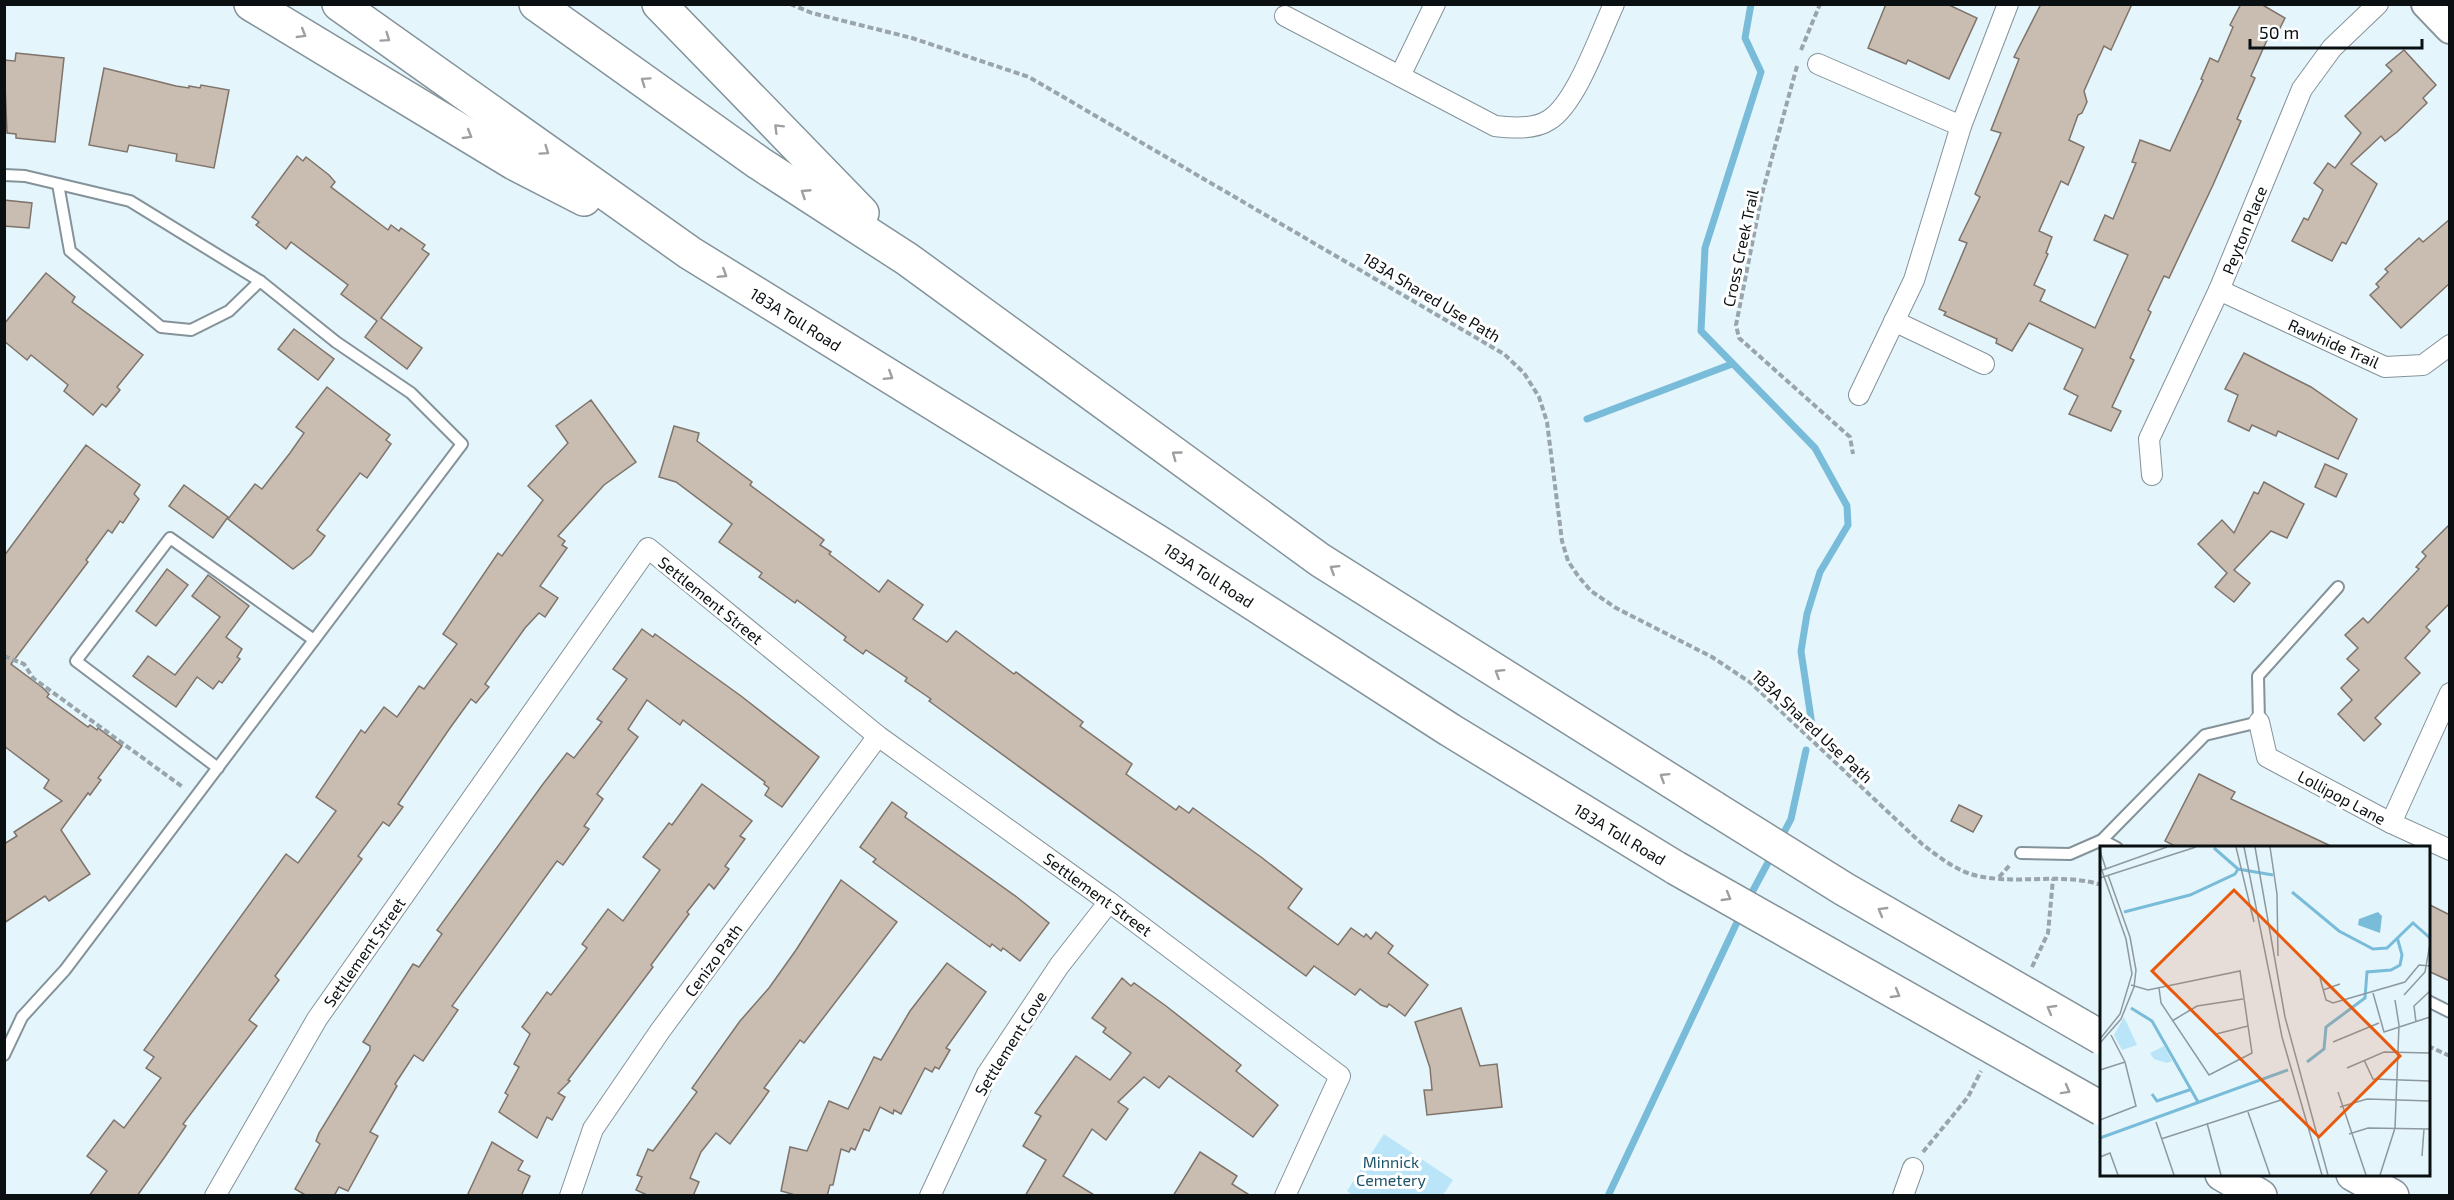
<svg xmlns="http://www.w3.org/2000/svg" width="2454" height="1200" font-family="'Exo 2',sans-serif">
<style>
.green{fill:#bae5f9}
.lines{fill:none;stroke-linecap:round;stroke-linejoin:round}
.stream{stroke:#79bcd9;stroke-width:7}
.building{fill:#c9bdb2;stroke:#7f746b;stroke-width:1.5}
.lane-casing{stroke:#84939a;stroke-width:14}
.street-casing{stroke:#84939a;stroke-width:22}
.secondary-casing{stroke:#84939a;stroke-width:32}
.highway-casing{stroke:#84939a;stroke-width:36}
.path{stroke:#99a5aa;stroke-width:4;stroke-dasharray:6 3;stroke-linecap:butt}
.lane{stroke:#fff;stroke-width:10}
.street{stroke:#fff;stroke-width:20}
.secondary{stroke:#fff;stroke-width:28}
.highway{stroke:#fff;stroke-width:33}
.highway-bridge-casing{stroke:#84939a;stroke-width:36;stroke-linecap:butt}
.highway-bridge{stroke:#fff;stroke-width:33}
.oneway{stroke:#9d9fa0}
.labels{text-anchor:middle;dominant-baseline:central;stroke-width:6;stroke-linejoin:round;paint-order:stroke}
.street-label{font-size:16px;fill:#0a1012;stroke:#fff}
.park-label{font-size:16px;fill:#1e5469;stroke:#fff}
.inset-river{fill:none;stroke:#79bcd9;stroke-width:3}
.inset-road{fill:none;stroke:#8d999e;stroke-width:1.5}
.view{fill:#e8590c;fill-opacity:0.15;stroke:#e8590c;stroke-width:3}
.inset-edge{fill:none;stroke:#0a1012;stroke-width:3}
</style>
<rect width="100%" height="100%" fill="#e5f5fc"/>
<path class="green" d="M1384,1134L1453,1180L1443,1195L1354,1196L1347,1191Z"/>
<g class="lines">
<g class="stream">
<path d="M1751,4L1745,38L1761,72L1705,248L1701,331L1815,448L1847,506L1848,525L1820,572L1807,614L1801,651L1812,725"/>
<path d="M1587,419L1732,364"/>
<path d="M1780,840L1791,819L1806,750"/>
<path d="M1749,898L1772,855"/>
<path d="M1608,1196L1740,916"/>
</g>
</g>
<g class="building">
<path d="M1886,4H1947L1977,18L1949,79L1908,60L1906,64L1868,48Z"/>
<path d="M2041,4H2132L2111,50L2104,46L2084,91L2087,102L2082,113L2078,115L2069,140L2084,147L2068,185L2061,181L2039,231L2052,237L2046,253L2048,254L2034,285L2045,290L2040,301L2095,328L2128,255L2094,240L2105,215L2113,219L2136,163L2132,162L2140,140L2170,151L2203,80L2201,79L2210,58L2218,62L2233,27L2230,25L2241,4H2261L2285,18L2277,34L2271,31L2251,76L2255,78L2237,119L2241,121L2213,185L2169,278L2164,276L2148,310L2151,312L2130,358L2134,360L2112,407L2121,411L2111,431L2069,414L2078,396L2064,389L2083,349L2029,323L2012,351L1996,343L1997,339L1944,315L1946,312L1939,309L1967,243L1959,240L1980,197L1975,194L2001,133L1991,130L2019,59L2014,57Z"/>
<path d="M2404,50L2436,85L2423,98L2427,103L2397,132L2385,141L2381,136L2351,164L2377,184L2346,244L2342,242L2332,261L2292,241L2304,218L2308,220L2323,190L2314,183L2328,163L2335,168L2361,133L2345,116L2392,71L2386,65Z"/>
<path d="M16,53L64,58L55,142L16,138V134L7,133L4,60L15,61Z"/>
<path d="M104,68L176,86L189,88V86L200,88L201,85L229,90L214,168L176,161L177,154L129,145L127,152L89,145Z"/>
<path d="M297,156L303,161L306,157L329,175L335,182L331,187L388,230L391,225L399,231L401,228L425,245L422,249L429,254L381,318L422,348L407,369L365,337L377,321L341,294L348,285L291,242L286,249L256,225L259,222L252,217Z"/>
<path d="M4,200L32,203L29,228L4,226Z"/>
<path d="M2450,219V283L2401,328L2370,295L2379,287L2376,284L2388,272L2385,269L2419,238L2423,242Z"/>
<path d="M46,273L75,297L72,302L143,355L117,387L120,390L106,407L102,404L93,415L64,391L68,385L31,355L27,360L4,341V324Z"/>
<path d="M294,329L334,359L318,380L278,349Z"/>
<path d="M2244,353L2311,387L2357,419L2338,459L2278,431L2276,436L2252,425L2249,431L2228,421L2238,395L2225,389Z"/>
<path d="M327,387L390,435L386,440L391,444L367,478L360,473L317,530L325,536L311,555L293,569L228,519L255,484L262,489L290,453L304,433L296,427Z"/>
<path d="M591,400L636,462L604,485L558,536L565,541L562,545L567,548L540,586L558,598L545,617L539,613L525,628L485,684L489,687L476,703L471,699L450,728L398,804L403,807L389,826L383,822L358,856L362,859L275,976L279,980L249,1020L257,1026L183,1124L186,1126L164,1158L137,1196H89L107,1171L87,1156L114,1120L124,1128L161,1078L146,1068L154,1057L144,1050L286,854L298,863L336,811L316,797L361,730L365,733L384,707L397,717L419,686L424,689L457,644L443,634L498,553L502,556L543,500L528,486L568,443L556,426Z"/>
<path d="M674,426L699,433L697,441L752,482L750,485L824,540L820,545L831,552L829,554L879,592L888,580L923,605L913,619L947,642L956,631L1014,674L1016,672L1083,722L1080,726L1132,764L1126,774L1176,810L1179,806L1189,813L1193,808L1261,857L1302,889L1288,908L1338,945L1351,928L1364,937L1366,934L1371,939L1376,932L1393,946L1388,953L1428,985L1405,1016L1389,1004L1387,1007L1381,1005L1360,989L1355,995L1314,966L1306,976L929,701L931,699L905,681L907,678L866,650L863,654L844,640L846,637L797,600L795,603L759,577L762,573L719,542L732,524L676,482L659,477Z"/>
<path d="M86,445L140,485L134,494L139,499L123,523L120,521L112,533L108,530L86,560L88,562L11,664L43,688L49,694L47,697L88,727L90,725L97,730L98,728L122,746L98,778L101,780L90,795L88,793L61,830L90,874L49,901L45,896L4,923V844L17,836L14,832L62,801L44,788L49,780L4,746V556Z"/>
<path d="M2325,464L2347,474L2336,497L2315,487Z"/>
<path d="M2264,482L2304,504L2287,538L2271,531L2234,570L2250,583L2234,602L2215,587L2227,573L2198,544L2222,520L2234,533L2254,492L2258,494Z"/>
<path d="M184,485L228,517L213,538L169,506Z"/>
<path d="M2450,524V603L2426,627L2430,631L2405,658L2420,673L2375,718L2381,724L2364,741L2338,714L2352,700L2341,688L2359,670L2347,659L2358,648L2345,635L2363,618L2368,623L2419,569L2416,567L2426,556L2422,552Z"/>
<path d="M167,569L188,585L156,626L136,611Z"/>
<path d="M208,575L249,606L226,637L242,649L237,657L240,659L222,683L219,681L213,689L197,677L176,707L133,676L148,656L175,675L220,617L192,596Z"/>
<path d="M642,629L653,637L655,634L741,696L819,757L782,807L765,795L769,788L764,784L765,782L683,720L680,725L647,700L628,729L638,737L597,794L603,799L584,826L589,829L563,865L557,861L452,1006L458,1010L423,1061L414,1055L395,1084L397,1086L370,1132L378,1136L348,1191L339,1187L334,1196H307L295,1189L320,1144L316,1141L319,1133L370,1050V1046L363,1042L413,964L419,967L442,934L437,930L543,784L567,753L574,758L602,722L597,719L627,679L613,669Z"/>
<path d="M2199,774L2235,792L2231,799L2335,848H2179L2165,841Z"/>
<path d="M702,784L752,821L740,836L745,839L725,866L729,869L714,889L709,884L687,912L689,914L651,965L653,967L568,1080L570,1081L558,1093L565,1097L552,1120L547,1117L537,1138L499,1112L508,1095L505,1093L519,1067L514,1064L530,1034L522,1027L547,992L551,995L587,948L582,944L608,909L623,921L660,870L643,857L669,823L672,825Z"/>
<path d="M892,802L907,813L905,817L1018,898L1049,923L1020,961L1003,948L1001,951L992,944L990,947L873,862L876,859L860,847Z"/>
<path d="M1959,805L1982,816L1973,832L1951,821Z"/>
<path d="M841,880L897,922L804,1043L800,1040L764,1088L769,1091L762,1101L730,1144L716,1133L701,1152L690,1178L699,1182L693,1196H649L636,1190L642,1177L637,1175L648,1149L653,1151L697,1092L692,1088L740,1021L769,988L796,950Z"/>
<path d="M2428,904L2450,915V981L2428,971Z"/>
<path d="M947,963L986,992L946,1048L950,1050L939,1069L935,1067L932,1072L925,1068L901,1114L894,1110L893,1114L880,1107L869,1131L864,1129L855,1150L851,1148L849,1152L841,1149L833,1185H830L827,1196H799L781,1191L790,1147L807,1151L829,1101L848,1109L874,1057L881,1060L910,1011Z"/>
<path d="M1122,978L1131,986L1134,983L1166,1006L1241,1065L1236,1071L1278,1105L1253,1137L1169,1076L1159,1088L1144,1077L1118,1102L1128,1109L1106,1140L1092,1129L1063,1176L1096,1196H1025L1046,1160L1023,1146L1041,1116L1035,1113L1060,1078L1076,1056L1110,1080L1131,1053L1103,1032L1106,1028L1092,1018Z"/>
<path d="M1461,1008L1480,1066L1497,1064L1502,1107L1427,1115L1424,1090H1432L1430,1068L1415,1022Z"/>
<path d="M492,1142L523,1161L518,1170L530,1176L521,1196H467Z"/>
<path d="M1200,1152L1237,1176L1232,1184L1251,1196H1173Z"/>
</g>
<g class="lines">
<defs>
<g id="lane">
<path d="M4,175L25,176L130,201L260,281L336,342L411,393L462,444L65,970L22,1017L4,1055"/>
<path d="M58,184L70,251L161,327L191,330L229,311L260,281"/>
<path d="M218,768L76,661L170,538L314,640"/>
<path d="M2102,840L2117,848"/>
<path d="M2021,853L2070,854L2102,840L2205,735L2259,722L2258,676L2338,587"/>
<path d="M2428,1001L2450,1012"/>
</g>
<g id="street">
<path d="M1285,16L1495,126C1511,128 1534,130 1549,120C1576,104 1600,34 1614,4"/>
<path d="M1818,64L1961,126"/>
<path d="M1400,76L1435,4"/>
<path d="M2219,290L2385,367L2423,365L2450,345"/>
<path d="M1894,321L1984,364"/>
<path d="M1859,395L1914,280L1961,126L2008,4"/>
<path d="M2152,475L2149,439L2219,290L2302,89L2332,48L2378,4"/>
<path d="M2259,722L2267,757L2391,823L2450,850"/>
<path d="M2391,823L2450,693"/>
<path d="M215,1196L317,1019L648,548L878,736L1109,902L1340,1076L1285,1196"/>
<path d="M570,1196L593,1129L660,1031L878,736"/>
<path d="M930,1196L987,1074L1059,966L1109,902"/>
<path d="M1903,1196L1913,1168"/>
</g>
<path id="secondary" d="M2426,4L2450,29"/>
<g id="highway">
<path d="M251,4L514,163L584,199"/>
<path d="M339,4L690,253L1158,542L1450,730L1676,868"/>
<path d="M536,4L759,163L907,259L1320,560L1714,808"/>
<path d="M659,4L862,213"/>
<path d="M2222,1174L2260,1196"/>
<path d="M2353,1174L2392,1196"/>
</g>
</defs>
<use href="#lane" class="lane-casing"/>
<use href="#street" class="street-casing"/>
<use href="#secondary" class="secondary-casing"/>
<use href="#highway" class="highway-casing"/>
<g class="path">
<path d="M790,4L812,13L912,38L1029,77L1504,354L1524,373L1539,397L1547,422L1562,541L1568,561L1578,576L1591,591L1616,608L1712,657L1751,683L1922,844C1939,857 1956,871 1978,876C2018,885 2061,872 2102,885"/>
<path d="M1801,50L1820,4"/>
<path d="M1797,66L1762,194L1736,325L1739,338L1850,437L1853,454"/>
<path d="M4,656L24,664L33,678L184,788"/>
<path d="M1999,877L2010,865"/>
<path d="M2032,967L2048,933L2053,879"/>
<path d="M2428,1046L2450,1056"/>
<path d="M1923,1152L1968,1097L1981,1071"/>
</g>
<use href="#lane" class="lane"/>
<use href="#street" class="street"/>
<use href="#secondary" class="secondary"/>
<use href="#highway" class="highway"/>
<defs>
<g id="highway-bridge">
<path d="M1714,808L1844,889L2102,1038"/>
<path d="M1676,868L2102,1109"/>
</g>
</defs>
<use href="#highway-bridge" class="highway-bridge-casing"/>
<use href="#highway-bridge" class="highway-bridge"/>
</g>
<defs><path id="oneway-chevron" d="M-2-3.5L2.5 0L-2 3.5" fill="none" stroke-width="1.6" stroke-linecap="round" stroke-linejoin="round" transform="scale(1.5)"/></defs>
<g class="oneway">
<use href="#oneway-chevron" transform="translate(302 34) rotate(31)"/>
<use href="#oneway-chevron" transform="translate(386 38) rotate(35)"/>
<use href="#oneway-chevron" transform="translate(645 81) rotate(-145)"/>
<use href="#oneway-chevron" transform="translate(778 128) rotate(-135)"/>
<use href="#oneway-chevron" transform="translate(468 135) rotate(31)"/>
<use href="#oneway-chevron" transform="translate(545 151) rotate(35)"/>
<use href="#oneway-chevron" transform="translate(805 193) rotate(-147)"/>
<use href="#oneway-chevron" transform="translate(723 274) rotate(32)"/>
<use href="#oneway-chevron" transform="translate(889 376) rotate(32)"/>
<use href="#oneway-chevron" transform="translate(1176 455) rotate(-144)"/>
<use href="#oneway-chevron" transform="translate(1334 569) rotate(-148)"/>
<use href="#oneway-chevron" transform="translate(1499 673) rotate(-148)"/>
<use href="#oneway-chevron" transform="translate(1664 777) rotate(-148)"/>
<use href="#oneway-chevron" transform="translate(1727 897) rotate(30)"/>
<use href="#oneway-chevron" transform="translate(1882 911) rotate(-150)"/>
<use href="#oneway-chevron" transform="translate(1896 994) rotate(30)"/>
<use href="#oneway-chevron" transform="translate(2051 1009) rotate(-150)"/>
<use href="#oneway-chevron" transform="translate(2066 1090) rotate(29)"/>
</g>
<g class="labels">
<g class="street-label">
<text transform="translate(2244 230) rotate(-68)">Peyton Place</text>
<text transform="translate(1740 248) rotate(-78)">Cross Creek Trail</text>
<text transform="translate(1432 297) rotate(31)">183A Shared Use Path</text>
<text transform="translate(796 319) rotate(32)">183A Toll Road</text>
<text transform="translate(2334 343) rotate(24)">Rawhide Trail</text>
<text transform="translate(1209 575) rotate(33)">183A Toll Road</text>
<text transform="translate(711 600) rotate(39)">Settlement Street</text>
<text transform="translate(1813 726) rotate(43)">183A Shared Use Path</text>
<text transform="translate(2342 797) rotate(28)">Lollipop Lane</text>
<text transform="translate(1620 834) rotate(31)">183A Toll Road</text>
<text transform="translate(1098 894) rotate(36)">Settlement Street</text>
<text transform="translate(364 952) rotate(-55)">Settlement Street</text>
<text transform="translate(713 960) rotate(-54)">Cenizo Path</text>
<text transform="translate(1010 1043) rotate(-58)">Settlement Cove</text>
</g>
<g class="park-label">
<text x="1391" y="1161">Minnick<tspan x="1391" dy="18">Cemetery</tspan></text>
</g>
</g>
<g transform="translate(2100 846)">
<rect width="330" height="330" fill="#e5f5fc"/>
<path d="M24,171L37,199L22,204L14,189ZM64,200L72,215L67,217L54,213L50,207Z" fill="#bae5f9"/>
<path d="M278,66L282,70L280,87L258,79L259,73Z" fill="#79bcd9"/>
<path class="inset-river" d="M114,2L138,23L173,29M192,46L239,85L273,103L287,102L313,77L330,92M24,66L90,49L135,28L138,23M31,162L52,175L98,256M207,216L224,203L226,181L265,152L267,126L291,124L300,119L302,109L297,91M52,248L57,255L92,243M0,292L188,224"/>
<path class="inset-road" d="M136,1L154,76M144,1L182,191L222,329M155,1L185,171L228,329M170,1L177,48L178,110M0,5L6,23M0,19L26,93L32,128L20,168L0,193M0,25L67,1M0,32L96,1M220,132L226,154L233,157L305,136L319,119L330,120M31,139L48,144L140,125L152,207L109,229L61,157L59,142M223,144L240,138M273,147L284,186L330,171M304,149L325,126L330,98M72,175L97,160L143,153M316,176L314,160L330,145M116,188L148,180M233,196L279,177M0,197L21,173L34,141L36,124L30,91L8,29M264,214L273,233L330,235M247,222L284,206L330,207M0,224L25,216M238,246L266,329M240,261L267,253L330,255M148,266L170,329M0,274L36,260L25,216L11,189M56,276L74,329M107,277L121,329M249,288L268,282L330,283M61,293L184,253M322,310L324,283M0,311L10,307L18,329M280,329L295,282L299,179L295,154"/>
<path class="view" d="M134,44L300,210L219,291L52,125Z"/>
<rect width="330" height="330" class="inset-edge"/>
</g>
<rect width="2454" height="1200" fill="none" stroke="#0a1012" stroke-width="12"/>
<path d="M2250 39v9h172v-9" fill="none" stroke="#0a1012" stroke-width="3"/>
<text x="2259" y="39" font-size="18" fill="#0a1012" stroke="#ffffff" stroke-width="4.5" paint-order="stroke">50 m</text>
</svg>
